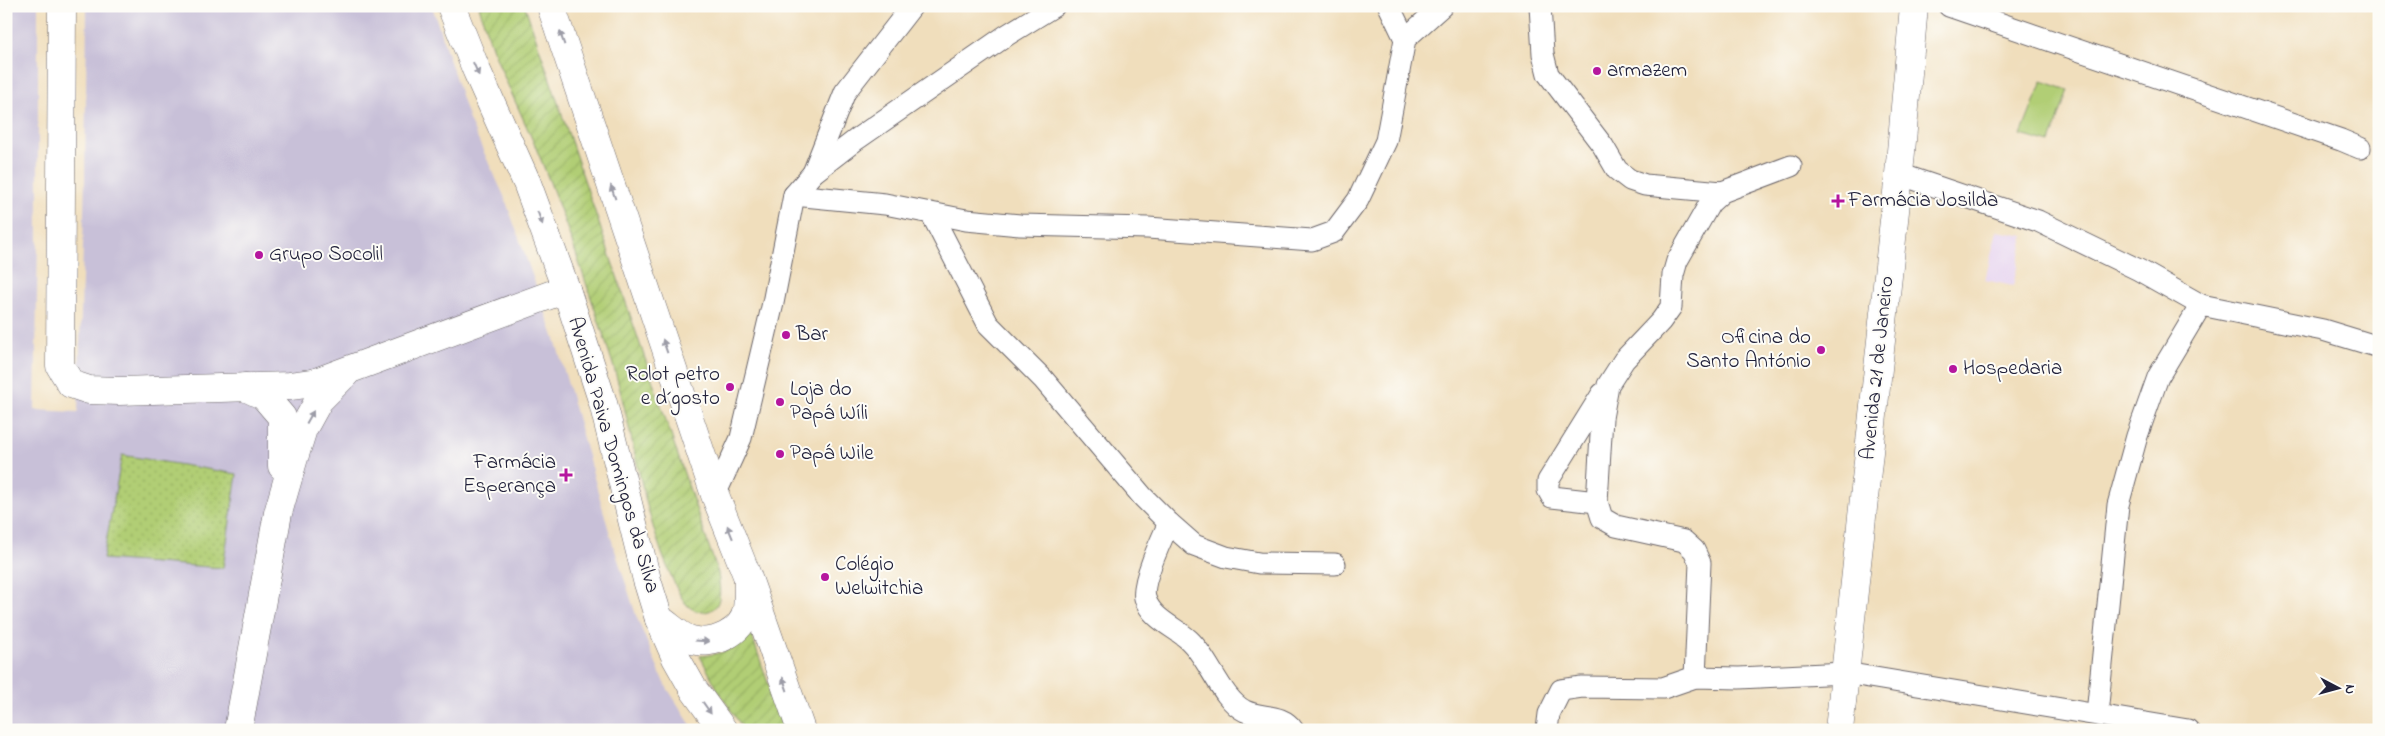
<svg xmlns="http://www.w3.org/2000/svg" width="2385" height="736" font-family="'Indie Flower',sans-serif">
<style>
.built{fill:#e6d3f0}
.industrial{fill:#c8c0d8}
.grass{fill:url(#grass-dots);stroke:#6a7858}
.park{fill:#b1ce74;stroke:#6a7858}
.garden{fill:url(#garden-furrows);stroke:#6a7858}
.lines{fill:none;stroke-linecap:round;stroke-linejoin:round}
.minor-casing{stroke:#6a6468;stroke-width:23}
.tertiary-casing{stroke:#6a6468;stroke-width:29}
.secondary-casing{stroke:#6a6468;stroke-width:29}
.primary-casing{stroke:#6a6468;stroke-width:29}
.minor{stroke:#fff;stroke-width:21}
.tertiary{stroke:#fff;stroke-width:28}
.secondary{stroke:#fff;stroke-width:28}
.primary{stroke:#fff;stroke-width:28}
.oneway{fill:#9c9ca7}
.poi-dot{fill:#b5179e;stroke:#fdfcf7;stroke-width:2}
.labels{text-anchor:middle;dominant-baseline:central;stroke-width:4;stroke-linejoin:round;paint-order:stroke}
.poi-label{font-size:21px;fill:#22223b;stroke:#fdfcf7;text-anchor:start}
.street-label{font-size:21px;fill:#22223b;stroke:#fdfcf7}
</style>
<defs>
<pattern id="grass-dots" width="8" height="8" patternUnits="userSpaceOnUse" patternTransform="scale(1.25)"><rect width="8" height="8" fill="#b1ce74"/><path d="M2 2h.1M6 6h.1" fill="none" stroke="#98b165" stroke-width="1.8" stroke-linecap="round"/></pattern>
<pattern id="garden-furrows" width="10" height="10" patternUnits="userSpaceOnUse" patternTransform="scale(1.25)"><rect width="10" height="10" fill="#b1ce74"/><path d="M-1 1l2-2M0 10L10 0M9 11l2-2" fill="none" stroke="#98b165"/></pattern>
</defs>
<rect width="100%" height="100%" fill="#fdfcf7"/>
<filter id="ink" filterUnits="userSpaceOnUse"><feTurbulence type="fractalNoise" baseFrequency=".02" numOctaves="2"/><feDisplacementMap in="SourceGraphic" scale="10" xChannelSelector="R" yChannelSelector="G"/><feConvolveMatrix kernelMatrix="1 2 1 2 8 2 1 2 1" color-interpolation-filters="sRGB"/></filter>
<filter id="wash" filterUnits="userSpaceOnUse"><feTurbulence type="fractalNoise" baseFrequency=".0096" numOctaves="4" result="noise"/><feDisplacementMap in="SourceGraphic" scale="20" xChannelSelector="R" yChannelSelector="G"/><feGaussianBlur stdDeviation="1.12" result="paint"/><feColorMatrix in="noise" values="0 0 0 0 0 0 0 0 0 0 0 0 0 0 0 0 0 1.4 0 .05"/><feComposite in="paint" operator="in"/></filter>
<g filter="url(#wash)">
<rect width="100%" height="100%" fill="#f0debc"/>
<path class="built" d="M1997,231L2024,236L2013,286L1985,280Z"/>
<path class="industrial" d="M6,6H38V239L35,410L78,412L85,179L87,6H432L469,120L504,196L556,342L611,538L637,618L664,683L694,730H6Z"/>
<path class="grass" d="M122,455L237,474L223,568L103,559Z"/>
<path class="park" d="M2042,81L2068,90L2050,143L2021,135Z"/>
<g class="garden">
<path d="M479,6H525L718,573C720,589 724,611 703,612C698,612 691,609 687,605C680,597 676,587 672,578C639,505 633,422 607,346C586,283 566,221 541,160C520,108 493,61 479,6Z"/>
<path d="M751,633L784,730H744L719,692L700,656C721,654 736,650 751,633Z"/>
</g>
</g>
<g filter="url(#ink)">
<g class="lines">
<defs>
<g id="minor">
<path d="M1389,6L1405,39"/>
<path d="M1540,6L1543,54L1548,74L1603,146L1617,170L1630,180L1645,185L1722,192"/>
<path d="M1949,6L2341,140L2360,148"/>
<path d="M813,173L845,92L912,6"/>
<path d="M1899,174L2038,221L2139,270L2201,305L2323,330L2379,347"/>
<path d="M794,195L885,204L966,220L1020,225L1148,228L1312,240L1334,232L1358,200L1386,141L1405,39L1442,6"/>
<path d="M932,215L988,324L1043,379L1143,497L1169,523L1194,545L1226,557L1259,563L1335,564"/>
<path d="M715,495L741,438L773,303L794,195L813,173L857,139L1007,35L1054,6"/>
<path d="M1597,502L1552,497L1548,490V481L1602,394"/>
<path d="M1169,523C1162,538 1141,583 1145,598C1151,619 1175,627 1189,640C1209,658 1221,699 1245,711C1262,719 1282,713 1293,730"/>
<path d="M1695,677L1700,563L1694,550L1684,541L1616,526L1602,518L1597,502L1602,418L1608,385L1624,360L1661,321L1671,307L1673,275L1677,261L1710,203L1722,192L1791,166"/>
<path d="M2097,714L2118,505L2137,436L2158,377L2201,305"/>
<path d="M1547,730L1549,714L1561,690L1582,687L1663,688L1695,677L1739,678L1845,673L2188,730"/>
</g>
<g id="tertiary">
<path d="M62,6L60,366L71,384L89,390L119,391L290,386L313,383L566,289"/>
<path d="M245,387L264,396L282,417V466"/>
<path d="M238,730L278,513L293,461L303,429L319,400L345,374"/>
</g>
<path id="secondary" d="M1839,730L1899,174L1914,6"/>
<g id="primary">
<path d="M451,6L476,69L527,183L566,289L603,403L647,580L659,619L676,658L694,690L723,730"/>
<path d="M551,6L715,495L748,578L801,730"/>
<path d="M659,619C669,625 681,638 692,640C713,646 743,633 747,609C748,601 748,591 748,582"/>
</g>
</defs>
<use href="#minor" class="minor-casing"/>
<use href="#tertiary" class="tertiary-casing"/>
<use href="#secondary" class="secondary-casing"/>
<use href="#primary" class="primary-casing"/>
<use href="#minor" class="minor"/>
<use href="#tertiary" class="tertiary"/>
<use href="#secondary" class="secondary"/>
<use href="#primary" class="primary"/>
</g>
<defs><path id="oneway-solid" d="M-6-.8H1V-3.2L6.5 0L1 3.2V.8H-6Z" transform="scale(1.25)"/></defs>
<g class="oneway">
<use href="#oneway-solid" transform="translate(562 38) rotate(-109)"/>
<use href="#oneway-solid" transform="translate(476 69) rotate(66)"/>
<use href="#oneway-solid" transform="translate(613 192) rotate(-109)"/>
<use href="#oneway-solid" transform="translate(540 218) rotate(69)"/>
<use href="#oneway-solid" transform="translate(665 346) rotate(-109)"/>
<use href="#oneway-solid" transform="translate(310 417) rotate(-61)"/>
<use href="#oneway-solid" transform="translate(730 532) rotate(-112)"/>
<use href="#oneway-solid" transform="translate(702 641) rotate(4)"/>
<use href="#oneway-solid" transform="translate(785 684) rotate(-109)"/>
<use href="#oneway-solid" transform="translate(707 708) rotate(55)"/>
</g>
</g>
<g class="poi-dot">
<circle cx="1597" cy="71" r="5"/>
<path d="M1835.5 193.5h5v5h5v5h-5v5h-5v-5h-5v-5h5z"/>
<circle cx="259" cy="255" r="5"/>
<circle cx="786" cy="335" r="5"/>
<circle cx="1821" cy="350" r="5"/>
<circle cx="1953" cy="369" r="5"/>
<circle cx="730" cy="387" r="5"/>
<circle cx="780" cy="402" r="5"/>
<circle cx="780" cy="454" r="5"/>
<path d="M563.5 467.5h5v5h5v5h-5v5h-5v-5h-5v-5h5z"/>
<circle cx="825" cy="577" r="5"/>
</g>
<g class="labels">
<g class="poi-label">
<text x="1607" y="71">armazem</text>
<text x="1848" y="201">Farmácia Josilda</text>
<text x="269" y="255">Grupo Socolil</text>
<text x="796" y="335">Bar</text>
<text x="1811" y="338" text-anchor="end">Oficina do<tspan x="1811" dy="24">Santo António</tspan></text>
<text x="1963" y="369">Hospedaria</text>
<text x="720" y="375" text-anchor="end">Rolot petro<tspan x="720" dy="24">e d´gosto</tspan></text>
<text x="790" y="390">Loja do<tspan x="790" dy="24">Papá Wíli</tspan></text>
<text x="790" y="454">Papá Wile</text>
<text x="556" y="463" text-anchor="end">Farmácia<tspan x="556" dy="24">Esperança</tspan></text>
<text x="835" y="565">Colégio<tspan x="835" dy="24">Welwitchia</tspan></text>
</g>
<g class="street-label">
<text transform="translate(1878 368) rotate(-84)">Avenida 21 de Janeiro</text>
<text transform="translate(613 455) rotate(74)">Avenida Paiva Domingos da Silva</text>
</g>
</g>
<rect width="2385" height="736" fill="none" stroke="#fdfcf7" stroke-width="25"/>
<g transform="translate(2338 688) rotate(96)" stroke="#fdfcf7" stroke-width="4" paint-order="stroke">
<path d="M0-4L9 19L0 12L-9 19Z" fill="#22223b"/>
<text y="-8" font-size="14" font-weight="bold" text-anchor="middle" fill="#22223b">N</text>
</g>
</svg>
